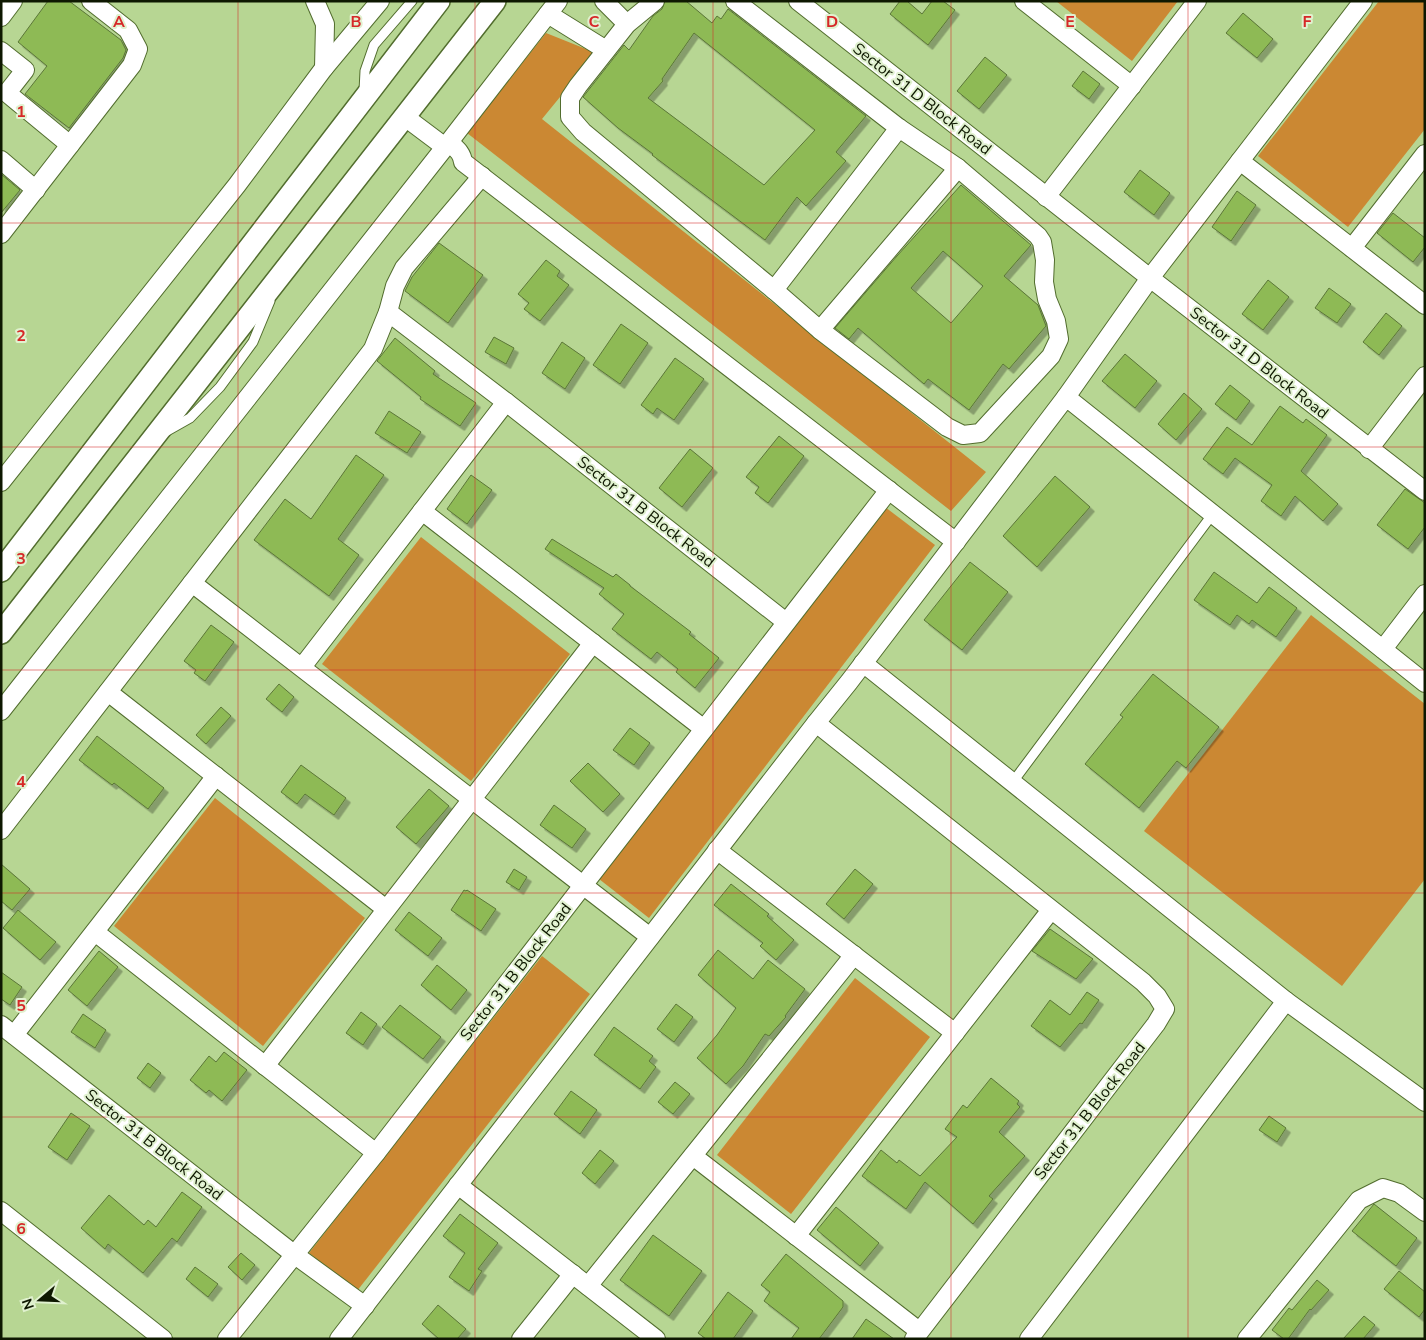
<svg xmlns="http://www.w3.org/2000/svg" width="1426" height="1340" font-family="'Nunito Sans',sans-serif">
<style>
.park{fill:#cb8833}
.building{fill:#8eba54;stroke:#5b7638;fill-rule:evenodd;filter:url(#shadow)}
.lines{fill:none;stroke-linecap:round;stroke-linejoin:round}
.service-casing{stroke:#526d2e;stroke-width:11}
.minor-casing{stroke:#526d2e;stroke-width:20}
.tertiary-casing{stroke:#526d2e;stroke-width:24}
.service{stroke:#fff;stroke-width:9}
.minor{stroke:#fff;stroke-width:18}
.tertiary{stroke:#fff;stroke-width:21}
.grid{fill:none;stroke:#d62828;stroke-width:1;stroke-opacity:0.55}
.labels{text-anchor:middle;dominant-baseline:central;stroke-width:4;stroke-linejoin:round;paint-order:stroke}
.street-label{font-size:16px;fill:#0e1801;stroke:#e0f1cf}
.grid-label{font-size:16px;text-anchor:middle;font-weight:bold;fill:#d62828;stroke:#e0f1cf;stroke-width:4;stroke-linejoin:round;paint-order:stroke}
</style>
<defs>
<filter id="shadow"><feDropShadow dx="4.5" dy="4.5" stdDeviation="0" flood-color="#0004"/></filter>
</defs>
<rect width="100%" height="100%" fill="#b7d693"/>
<g class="park">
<path d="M1056,1H1178L1132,61Z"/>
<path d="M1379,1H1425V129L1348,227L1258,156Z"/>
<path d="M546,33L596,53L542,119L986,472L951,511L467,133Z"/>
<path d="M885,507L935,545L649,918L599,879Z"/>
<path d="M421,537L570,654L471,781L322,664Z"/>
<path d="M1311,615L1425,704V879L1342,986L1144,831Z"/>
<path d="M215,798L365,918L263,1046L114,926Z"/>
<path d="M542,956L590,994L357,1291L309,1253Z"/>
<path d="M855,978L930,1037L791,1214L717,1155Z"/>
</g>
<g class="building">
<path d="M48,1H69L121,40L126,50L123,58L69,128L25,94L47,66L18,42Z"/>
<path d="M665,1H686L712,23L717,16L721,19L728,9L866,116L836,152L846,161L806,206L797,197L765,240L652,155L653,154L618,128L583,97L624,45L629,50L653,16L662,9ZM694,33L815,130L764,185L648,98L663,81L662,79Z"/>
<path d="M900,1H907L922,14L932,1H943L955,10L928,45L890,14Z"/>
<path d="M1243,13L1273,39L1257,58L1226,33Z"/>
<path d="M985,57L1007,75L979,109L957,91Z"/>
<path d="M1083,71L1100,84L1089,99L1072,86Z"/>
<path d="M1140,170L1170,193L1154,215L1124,192Z"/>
<path d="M1,174L20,190L1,213Z"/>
<path d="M961,185L1031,245L1004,276L1038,305L1046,326L1009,369L1003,364L969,410L928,379L924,384L858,328L849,339L835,328L897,256ZM943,251L983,286L951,323L911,288Z"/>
<path d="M1237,191L1256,205L1231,241L1212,227Z"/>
<path d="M1393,213L1425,238V247L1413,262L1377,233Z"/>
<path d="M439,243L483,275L448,323L405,291L412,277Z"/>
<path d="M546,260L560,271L557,276L569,285L540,321L524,309L529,303L518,294Z"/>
<path d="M1268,280L1289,297L1263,330L1242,314Z"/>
<path d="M1329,288L1351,304L1337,323L1315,308Z"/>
<path d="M1386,313L1402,326L1379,355L1363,342Z"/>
<path d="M621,324L648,343L620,384L593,365Z"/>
<path d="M494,337L514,348L506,364L485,352Z"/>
<path d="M395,338L435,371L433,374L476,403L460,426L420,399L421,397L377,361Z"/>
<path d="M562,342L585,358L565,389L542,373Z"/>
<path d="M1125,354L1157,381L1135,408L1102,381Z"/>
<path d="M675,358L704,379L674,420L657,408L653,414L641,405Z"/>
<path d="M1230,385L1250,401L1236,420L1215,404Z"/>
<path d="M1184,393L1202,409L1176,440L1158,424Z"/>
<path d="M1280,406L1303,423L1306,419L1327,435L1301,471L1338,504L1323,521L1295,496L1281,516L1261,501L1272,485L1235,458L1223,474L1203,459L1227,427L1252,445Z"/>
<path d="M389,411L421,432L407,453L375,433Z"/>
<path d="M779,436L804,456L768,503L755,493L759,487L746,477Z"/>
<path d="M690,449L713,468L682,507L659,488Z"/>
<path d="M356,455L384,475L338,539L359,555L329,596L254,540L285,499L311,519Z"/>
<path d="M471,475L492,490L467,524L447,509Z"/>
<path d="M1055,476L1090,507L1037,567L1003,536Z"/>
<path d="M1405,489L1425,503V527L1408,549L1377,525Z"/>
<path d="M552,539L613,577L616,574L630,585V586L691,632L689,634L719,658L695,688L676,672L678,669L657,652L651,659L612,629L624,614L599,594L604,588L545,549Z"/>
<path d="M970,562L1008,592L962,650L924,620Z"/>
<path d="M1214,572L1257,603L1269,587L1297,608L1276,637L1252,620L1249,624L1237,615L1230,625L1194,600Z"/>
<path d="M211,625L234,642L205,681L194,673L196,670L184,661Z"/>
<path d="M1153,674L1219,727L1186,768L1177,761L1139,808L1085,764L1123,717L1120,715Z"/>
<path d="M279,684L294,697L282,712L266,699Z"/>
<path d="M221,707L231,716L206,744L196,735Z"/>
<path d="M630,728L650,743L634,765L613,750Z"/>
<path d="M97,736L164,788L148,809L114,783L112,785L79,760Z"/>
<path d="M588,763L620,794L603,812L570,781Z"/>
<path d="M301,765L346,798L334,815L305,794L297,804L281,792Z"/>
<path d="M429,789L449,806L416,844L396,827Z"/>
<path d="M554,805L586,829L572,848L540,825Z"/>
<path d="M1,864L30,889L12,910L1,901Z"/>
<path d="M514,869L527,877L519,890L506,882Z"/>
<path d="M855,869L873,884L844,919L826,904Z"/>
<path d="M731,884L769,914L767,916L794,940L776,960L760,946L763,943L714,905Z"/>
<path d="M464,890L466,891L467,890L496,909L481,931L451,910Z"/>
<path d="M18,910L56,942L40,960L3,928Z"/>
<path d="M409,912L442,938L428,956L395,930Z"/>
<path d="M1050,929L1093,959L1076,979L1032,951Z"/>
<path d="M718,950L753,979L768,960L805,989L785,1016L786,1017L769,1036L765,1034L743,1066L726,1084L697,1058L717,1035L736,1008L698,975Z"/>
<path d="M99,951L118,967L87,1006L68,990Z"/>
<path d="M437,965L467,990L451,1010L421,985Z"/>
<path d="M1,972L22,987L10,1005L1,999Z"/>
<path d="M1087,992L1099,1000L1082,1024L1080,1023L1060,1047L1031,1026L1050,1000L1070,1015Z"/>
<path d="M676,1004L693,1017L674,1042L657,1029Z"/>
<path d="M400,1005L441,1037L423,1059L382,1027Z"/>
<path d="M361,1012L377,1024L363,1045L346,1033Z"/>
<path d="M83,1014L106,1030L95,1048L71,1032Z"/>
<path d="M614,1027L653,1056L649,1061L656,1067L640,1089L594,1055Z"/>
<path d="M224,1052L247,1070L222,1101L209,1090L206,1093L190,1080L209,1056L216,1062Z"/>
<path d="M148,1063L161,1073L150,1088L137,1078Z"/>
<path d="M991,1078L1019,1101L1017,1104L1020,1107L999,1132L1025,1156L989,1196L993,1199L973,1224L925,1182L906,1209L862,1176L881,1150L897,1163L899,1160L920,1176L957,1137L945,1129L963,1105L967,1108Z"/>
<path d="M675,1082L690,1094L673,1114L658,1102Z"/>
<path d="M571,1091L597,1110L580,1134L554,1114Z"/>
<path d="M71,1113L90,1126L67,1160L48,1147Z"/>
<path d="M1269,1116L1286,1128L1277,1142L1259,1130Z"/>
<path d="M600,1150L614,1161L595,1184L582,1173Z"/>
<path d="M182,1192L202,1207L177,1242L172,1238L143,1273L108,1244L105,1249L81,1228L109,1195L144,1225L148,1220L156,1227Z"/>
<path d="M1374,1204L1417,1238L1396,1266L1352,1231Z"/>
<path d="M836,1207L879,1243L860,1266L817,1230Z"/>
<path d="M460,1214L498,1243L478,1269L482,1271L469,1291L449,1277L465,1253L443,1236Z"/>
<path d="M653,1235L702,1271L669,1316L620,1280Z"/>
<path d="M241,1253L255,1265L242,1280L228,1267Z"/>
<path d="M786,1254L843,1301V1307L819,1339H791L799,1328L764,1301L770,1292L761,1285Z"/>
<path d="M195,1267L218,1284L208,1297L186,1279Z"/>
<path d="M1399,1271L1425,1292V1309L1419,1317L1384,1289Z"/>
<path d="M1317,1280L1329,1290L1311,1310L1310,1309L1288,1339H1284L1272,1330L1289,1308L1292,1310Z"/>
<path d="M728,1292L753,1311L733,1339H706L698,1333Z"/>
<path d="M438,1305L466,1329L457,1339H439L422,1324Z"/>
<path d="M1364,1316L1375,1325L1363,1339H1343Z"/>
<path d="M866,1319L894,1339H852Z"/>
</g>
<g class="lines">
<defs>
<g id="service">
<path d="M364,91L365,71L374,45L412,1"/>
<path d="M167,431L190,418L220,387L253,342L270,301"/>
<path d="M1012,783L1212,515"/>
</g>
<g id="minor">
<path d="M315,1L325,24L324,68"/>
<path d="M604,1L627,24"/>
<path d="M655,1L627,24L578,86L570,98V117L583,132L774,290L820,330L947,427L963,435L980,433L1051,356L1059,339L1056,321L1047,299L1044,282L1045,260L1042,242L1038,236L958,168L899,128L735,1"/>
<path d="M798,1L1150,278L1425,491"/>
<path d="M1024,1L1132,86"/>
<path d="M548,14L606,50"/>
<path d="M1,17L13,1"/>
<path d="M1,51L25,70L7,93L70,145"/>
<path d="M405,117L445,147"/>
<path d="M449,142C455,148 462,152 463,162L956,542"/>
<path d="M1,160L36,190"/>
<path d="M1240,161L1425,305"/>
<path d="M1046,197L1197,1"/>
<path d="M1,234L132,65L138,49L128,30L91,1"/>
<path d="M1352,248L1425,154"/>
<path d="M774,290L899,128"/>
<path d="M388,312L506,402L786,622"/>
<path d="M820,330L958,168"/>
<path d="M1066,397L1150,278L1363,1"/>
<path d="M1369,449L1425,376"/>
<path d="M1,482L237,185L324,68L380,1"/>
<path d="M422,511L704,729"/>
<path d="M192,583L650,937"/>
<path d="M1383,649L1425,594"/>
<path d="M863,663L1286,1001L1425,1102"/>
<path d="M302,667L506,402"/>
<path d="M108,692L386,909"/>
<path d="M1,711L449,142L558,1"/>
<path d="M816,723L1143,982L1157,996L1165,1009L1156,1024L914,1339"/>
<path d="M1,830L373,349L388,312L395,286L404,268L482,176"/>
<path d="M717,850L955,1033"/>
<path d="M95,932L376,1153"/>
<path d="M1,1025L295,1255L365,1306"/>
<path d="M14,1035L216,776"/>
<path d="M265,1066L593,643"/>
<path d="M693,1156L919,1331"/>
<path d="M458,1185L656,1339"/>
<path d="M1,1211L163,1339"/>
<path d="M796,1236L1051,910"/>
<path d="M588,1286L854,955"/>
<path d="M227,1339L376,1153L889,490"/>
<path d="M339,1339L816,723L849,682L1066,397L1425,683"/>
<path d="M521,1339L573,1274"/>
<path d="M1029,1339L1286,1001"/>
<path d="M1247,1339L1359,1200L1383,1188L1399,1193L1425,1212"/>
</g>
<g id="tertiary">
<path d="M1,571L439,1"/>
<path d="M1,633L495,1"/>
</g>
</defs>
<use href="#service" class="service-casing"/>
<use href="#minor" class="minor-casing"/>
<use href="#tertiary" class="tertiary-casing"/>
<use href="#service" class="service"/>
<use href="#minor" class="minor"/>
<use href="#tertiary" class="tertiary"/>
</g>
<path class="grid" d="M238,1V1339M475,1V1339M713,1V1339M951,1V1339M1188,1V1339M1,223H1425M1,447H1425M1,670H1425M1,893H1425M1,1117H1425"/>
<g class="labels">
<g class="street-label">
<text transform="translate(922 99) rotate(38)">Sector 31 D Block Road</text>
<text transform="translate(1259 363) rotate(38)">Sector 31 D Block Road</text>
<text transform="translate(646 512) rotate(38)">Sector 31 B Block Road</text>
<text transform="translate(516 972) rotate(-52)">Sector 31 B Block Road</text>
<text transform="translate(1090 1111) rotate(-52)">Sector 31 B Block Road</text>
<text transform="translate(154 1145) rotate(38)">Sector 31 B Block Road</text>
</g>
</g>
<g class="grid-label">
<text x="119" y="27">A</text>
<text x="356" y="27">B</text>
<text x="594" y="27">C</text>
<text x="832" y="27">D</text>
<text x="1070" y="27">E</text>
<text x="1307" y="27">F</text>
<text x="21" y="117">1</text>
<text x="21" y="341">2</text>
<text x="21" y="564">3</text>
<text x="21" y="787">4</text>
<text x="21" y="1011">5</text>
<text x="21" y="1234">6</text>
</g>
<rect width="1426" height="1340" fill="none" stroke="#0e1801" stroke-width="5"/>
<g transform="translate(40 1300) rotate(251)" stroke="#e0f1cf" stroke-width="4" paint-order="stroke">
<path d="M0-4L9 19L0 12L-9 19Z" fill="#0e1801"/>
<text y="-8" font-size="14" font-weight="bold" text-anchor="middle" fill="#0e1801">N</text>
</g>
</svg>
